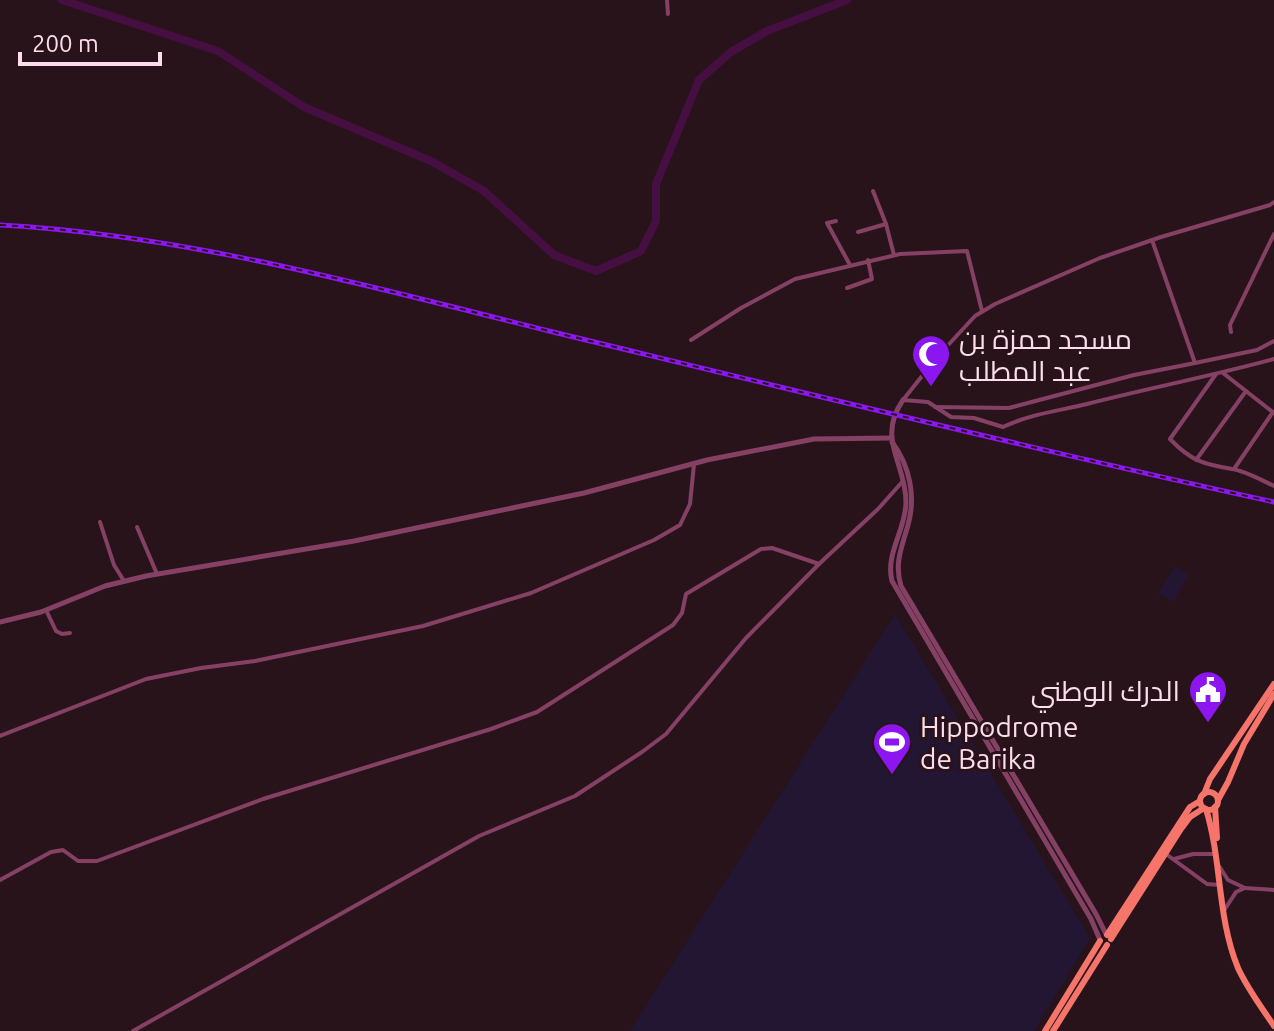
<svg xmlns="http://www.w3.org/2000/svg" width="1274" height="1031" font-family="Ubuntu,Cairo,sans-serif">
<style>
.green{fill:#221633}
.lines{fill:none;stroke-linecap:round;stroke-linejoin:round}
.river{stroke:#460f42;stroke-width:8}
.minor{stroke:#854164;stroke-width:4}
.tertiary{stroke:#854164;stroke-width:5}
.primary{stroke:#f5756b;stroke-width:6}
.rail-casing{stroke:#8c16f0;stroke-width:5}
.rail{stroke:#29131b;stroke-width:2;stroke-dasharray:6;stroke-linecap:butt}
.labels{text-anchor:middle;dominant-baseline:central;stroke-width:6;stroke-linejoin:round;paint-order:stroke}
.poi-label{font-size:28px;fill:#fdddeb;stroke:#29131b;text-anchor:start}
</style>
<rect width="100%" height="100%" fill="#29131b"/>
<g class="green">
<path d="M1175,566L1189,576L1173,602L1158,593Z"/>
<path d="M895,614L1090,938L1034,1031H630Z"/>
</g>
<g class="lines">
<path class="river" d="M62,0L218,51L304,107L433,162L484,191L554,255L596,271L641,251L656,221V184L699,80L731,52L767,31L847,0"/>
<g class="minor">
<path d="M667,0L668,14"/>
<path d="M873,191L886,224L894,255"/>
<path d="M1274,202L1270,205L1161,237L1100,258L995,304L975,316L938,356L903,400L928,402L951,417L974,418L1003,427C1030,414 1058,411 1087,404C1149,388 1212,376 1274,359"/>
<path d="M836,221L827,223L850,265"/>
<path d="M858,232L886,224"/>
<path d="M1152,240L1195,363L1257,350L1274,341"/>
<path d="M847,288L872,279L868,260"/>
<path d="M1231,332L1230,325L1274,234"/>
<path d="M691,340L741,308L795,279L900,254L967,251L982,311"/>
<path d="M1223,373L1274,413"/>
<path d="M1216,374L1170,439C1191,461 1203,464 1232,469C1246,471 1261,480 1274,486"/>
<path d="M935,407L1009,408L1134,375L1195,363"/>
<path d="M1196,460L1246,391"/>
<path d="M1234,469L1273,412"/>
<path d="M100,522L114,565L124,581"/>
<path d="M137,527L157,574"/>
<path d="M46,610L56,631L62,634L70,633"/>
<path d="M0,736L146,679L201,668L255,661L423,626L531,593L654,540L680,525L690,504L694,464"/>
<path d="M1166,854L1207,884L1220,885"/>
<path d="M1174,859L1193,854H1215"/>
<path d="M1219,866L1228,880L1245,888L1236,892L1225,909"/>
<path d="M0,880L51,852L63,850L78,861H97L263,799L491,729L537,712L673,625L682,613L686,594L761,549L772,548L819,564"/>
<path d="M1245,888L1274,890"/>
<path d="M133,1031L479,836L575,796L642,752L666,734L746,638L819,564L878,509L903,481"/>
</g>
<g class="tertiary">
<path d="M903,400C876,439 906,463 906,502C906,530 885,553 892,581L1091,919L1100,940"/>
<path d="M892,442C910,466 916,497 908,525C902,547 894,563 901,586L1096,914L1106,934"/>
<path d="M0,622L41,612L105,586L146,576L354,541L584,493L707,460L814,439L891,438"/>
</g>
<g class="primary">
<circle cx="1209" cy="801" r="9"/>
<path d="M1204,794L1210,779L1274,684"/>
<path d="M1218,800L1228,782L1244,744L1274,694"/>
<path d="M1215,807L1217,838"/>
<path d="M1206,809C1222,861 1217,917 1238,968C1247,988 1262,1008 1274,1026"/>
<path d="M1107,935L1190,807L1200,801"/>
<path d="M1111,939L1181,829L1190,817L1204,808"/>
<path d="M1045,1031L1100,941"/>
<path d="M1053,1031L1107,945"/>
</g>
<defs>
<path id="rail" d="M0,225C188,235 371,287 553,332C793,390 1033,449 1274,502"/>
</defs>
<use href="#rail" class="rail-casing"/>
<use href="#rail" class="rail"/>
</g>
<defs>
<symbol id="mosque-pin" viewBox="-11 -11 22 30"><path d="M0 17L-7.5 6A9.5 9.5 0 1 1 7.5 6Z" fill="#8c16f0" stroke="#29131b"/><path d="M3.5-4.9A6 6 0 1 0 3.5 4.9A5 5 0 1 1 3.5-4.9Z" fill="#fff"/></symbol>
<symbol id="civic-pin" viewBox="-11 -11 22 30"><path d="M0 17L-7.5 6A9.5 9.5 0 1 1 7.5 6Z" fill="#8c16f0" stroke="#29131b"/><path d="M-.6-6.5H3V-4.5H.6V-3L4-1V1h2V6H-6V1h2V-1L-.6-3ZM-1.2 2.5V6h2.4V2.5Z" fill="#fff"/></symbol>
<symbol id="stadium-pin" viewBox="-11 -11 22 30"><path d="M0 17L-7.5 6A9.5 9.5 0 1 1 7.5 6Z" fill="#8c16f0" stroke="#29131b"/><path d="M0-5a6.5 5 0 1 0 0 10a6.5 5 0 1 0 0-10ZM-3.5-1.8h7v3.6h-7Z" fill="#fff"/></symbol>
</defs>
<g fill-rule="evenodd">
<use href="#mosque-pin" x="909" y="332" width="44" height="60"/>
<use href="#civic-pin" x="1186" y="668" width="44" height="60"/>
<use href="#stadium-pin" x="870" y="720" width="44" height="60"/>
</g>
<g class="labels">
<g class="poi-label">
<text x="959" y="338">مسجد حمزة بن<tspan x="959" dy="32">عبد المطلب</tspan></text>
<text x="1180" y="690" text-anchor="end">الدرك الوطني</text>
<text x="920" y="726">Hippodrome<tspan x="920" dy="32">de Barika</tspan></text>
</g>
</g>
<path d="M20 52v12h140v-12" fill="none" stroke="#fdddeb" stroke-width="4"/>
<text x="32" y="52" font-size="24" fill="#fdddeb" stroke="#29131b" stroke-width="6" paint-order="stroke">200 m</text>
</svg>
